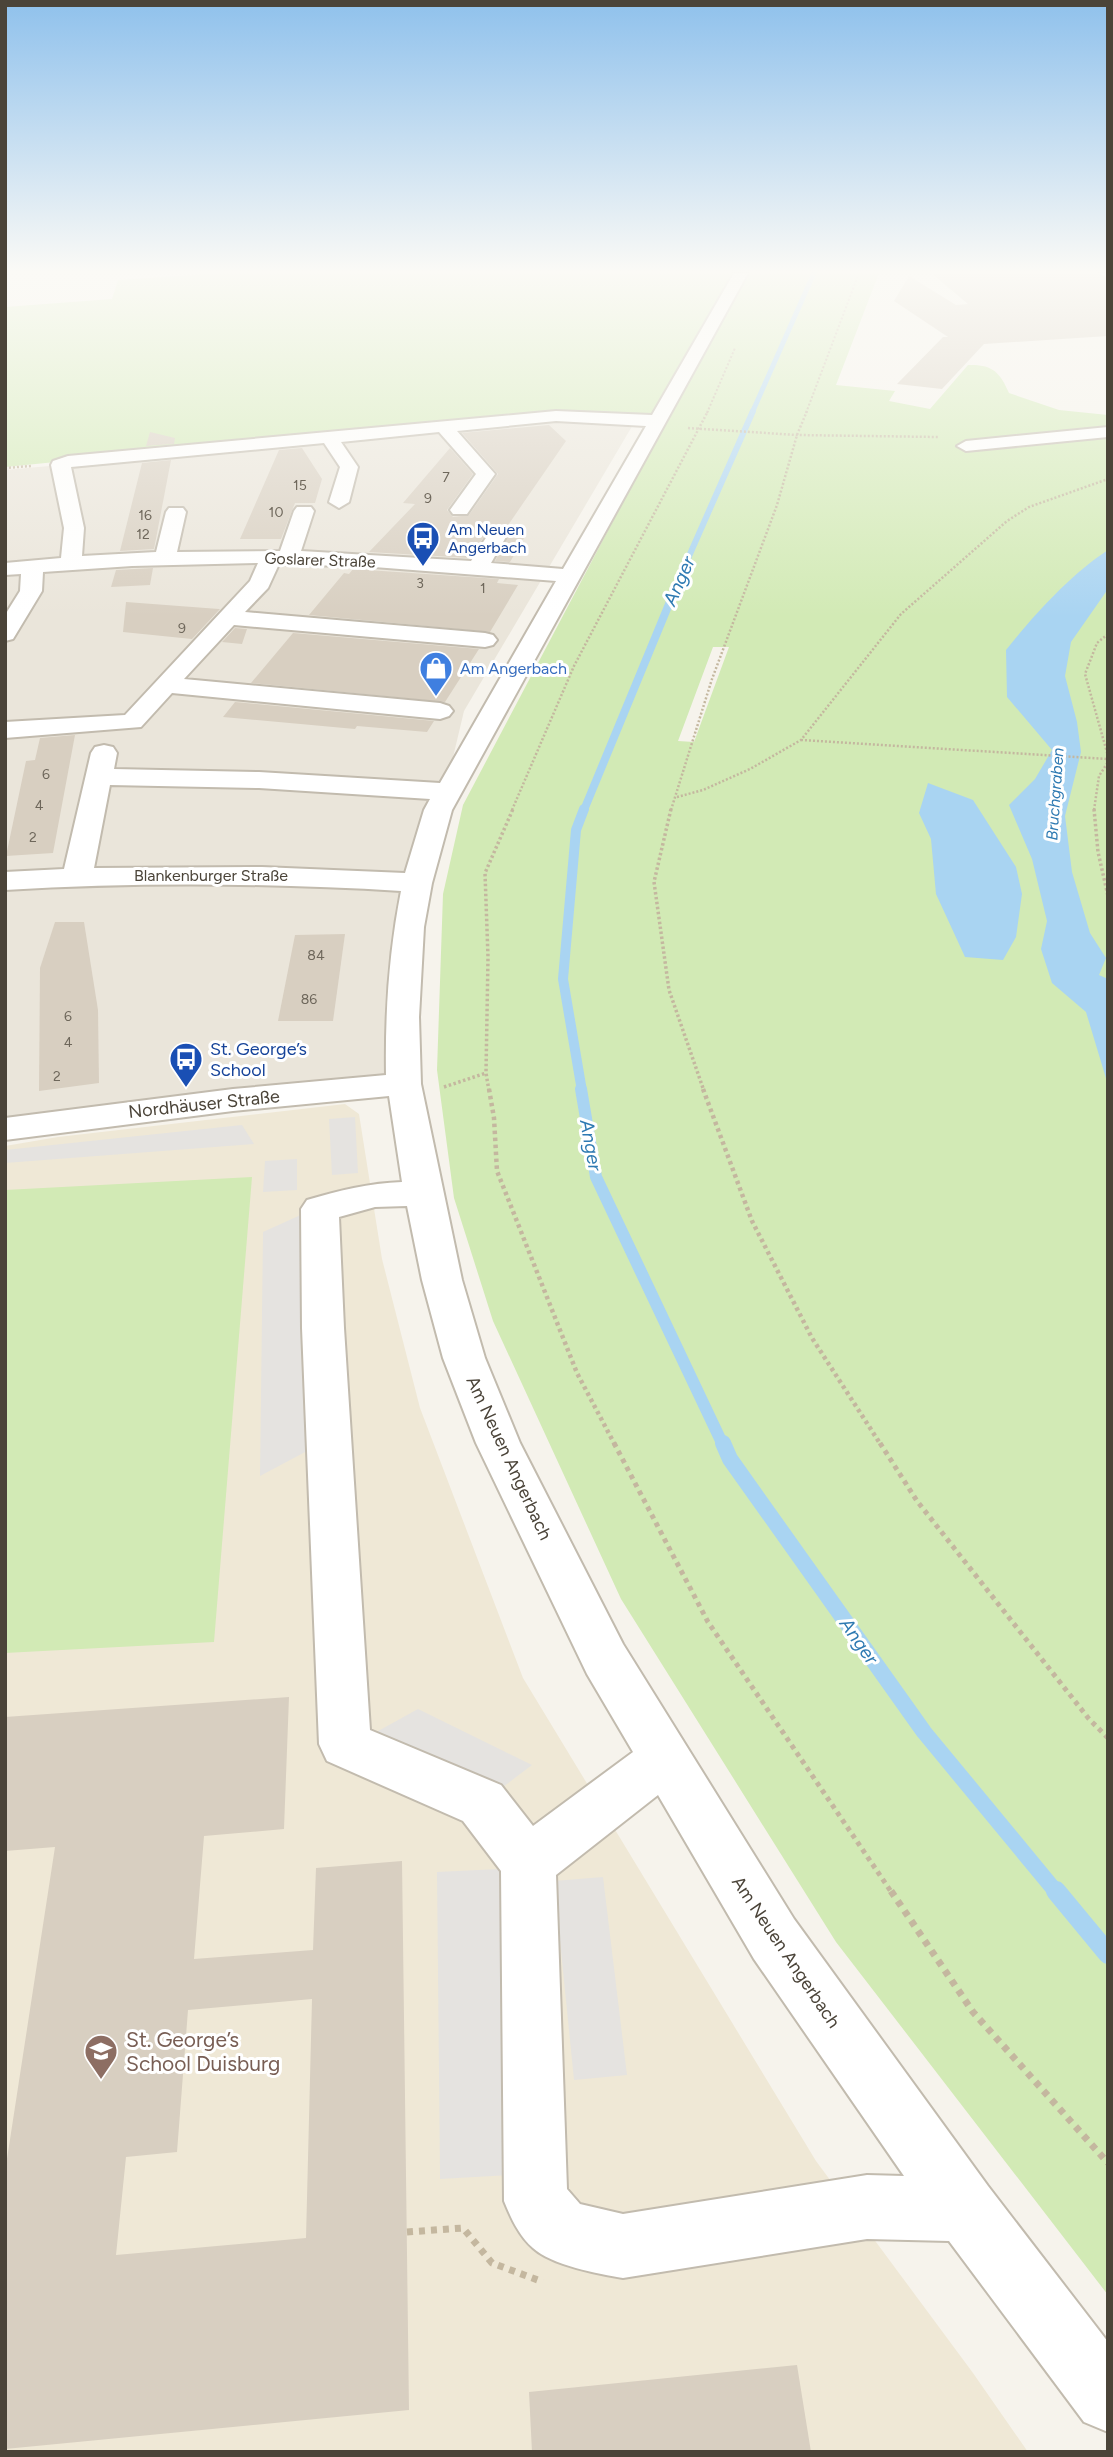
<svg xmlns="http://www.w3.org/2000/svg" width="1113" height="2457" font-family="Figtree,sans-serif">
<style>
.residential{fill:#eae5da}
.education{fill:#efe8d6}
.green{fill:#d2eab5;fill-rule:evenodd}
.parking{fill:#e5e3e0}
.water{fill:#a9d4f2}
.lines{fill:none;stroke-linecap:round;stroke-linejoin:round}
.stream-far6{stroke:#a9d4f2;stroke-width:5}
.stream-far5{stroke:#a9d4f2;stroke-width:6}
.stream-far4{stroke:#a9d4f2;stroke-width:8}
.stream-far3{stroke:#a9d4f2;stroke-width:10}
.stream-far2{stroke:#a9d4f2;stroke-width:12}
.stream-far1{stroke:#a9d4f2;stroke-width:16}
.stream{stroke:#a9d4f2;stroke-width:20}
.building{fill:#d8cfc1;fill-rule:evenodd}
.minor-casing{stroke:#c2bbae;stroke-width:4}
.path-far5{stroke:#c4b79f;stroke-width:2;stroke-dasharray:2 2;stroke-linecap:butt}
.path-far4{stroke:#c4b79f;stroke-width:2.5;stroke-dasharray:2 2;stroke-linecap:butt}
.path-far3{stroke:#c4b79f;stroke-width:3.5;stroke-dasharray:2.5 2.5;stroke-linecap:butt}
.path-far2{stroke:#c4b79f;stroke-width:4.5;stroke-dasharray:3.5 3.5;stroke-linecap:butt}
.path-far1{stroke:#c4b79f;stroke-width:5;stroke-dasharray:4.5 4.5;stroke-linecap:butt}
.path{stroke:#c4b79f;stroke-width:7;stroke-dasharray:6 6;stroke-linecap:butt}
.minor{fill:#fff;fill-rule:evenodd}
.labels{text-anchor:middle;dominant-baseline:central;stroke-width:6;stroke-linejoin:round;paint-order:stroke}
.number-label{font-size:14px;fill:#6e675b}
.far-transit-label{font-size:16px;fill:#164399;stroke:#fff;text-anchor:start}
.far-street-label{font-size:16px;fill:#4b4439;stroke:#fff}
.far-shop-label{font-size:16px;fill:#366cbe;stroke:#fff;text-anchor:start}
.far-water-label{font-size:16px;font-style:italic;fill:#2e7ab2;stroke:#fff}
.transit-label{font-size:18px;fill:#164399;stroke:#fff;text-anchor:start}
.street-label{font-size:18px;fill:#4b4439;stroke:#fff}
.water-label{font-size:19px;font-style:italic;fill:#2e7ab2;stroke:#fff}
.near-education-label{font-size:21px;fill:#785e54;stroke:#fff;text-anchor:start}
</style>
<rect width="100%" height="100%" fill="#f6f3ec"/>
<path class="residential" d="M569,419L634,423L464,711L445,791L436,810L403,1083L5,1128V470Z"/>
<path class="education" d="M345,1104L359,1114L382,1259L420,1408L523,1678L816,2161L973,2373L1028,2452H5V1146L58,1137Z"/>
<g class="green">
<path d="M222,273H879L836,385L895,391L889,401L930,409L968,365C992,364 1000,372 1009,393L1059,410L1108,415V2295L836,1942L621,1599L493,1321L454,1198L437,1070L443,894L463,805L669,415L564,412L5,467V307L112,299L118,280ZM713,647H729L694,742L678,741Z"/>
<path d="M252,1177L214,1642L5,1653V1190Z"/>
</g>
<g class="parking">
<path d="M355,1117L358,1173L332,1175L329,1119Z"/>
<path d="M242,1125L254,1144L5,1163V1150Z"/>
<path d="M297,1159V1190L263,1192L265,1161Z"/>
<path d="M305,1213L307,1451L260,1476L263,1232Z"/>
<path d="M418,1709L532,1765L491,1796L371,1735Z"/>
<path d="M499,1869L511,2175L440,2179L437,1872Z"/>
<path d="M603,1877L627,2075L574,2080L554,1881Z"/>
</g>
<g class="water">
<path d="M1108,550V589L1071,642L1065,676L1077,722L1081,752L1065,816L1072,872L1090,933L1106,958L1099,975L1108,979V1085L1086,1012L1052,983L1041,949L1047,921L1032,859L1009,805L1035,779L1052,750L1007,697L1006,650C1034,615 1071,574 1108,550Z"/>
<path d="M928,783L973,800L1016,867L1022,894L1016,937L1003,960L965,957L936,894L931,839L919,813Z"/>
</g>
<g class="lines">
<path class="stream-far6" d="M752,413L814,273"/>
<path class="stream-far5" d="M675,588L753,411"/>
<path class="stream-far4" d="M584,810L676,587"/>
<path class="stream-far3" d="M582,1091L563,979L576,830L584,809"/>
<path class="stream-far2" d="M581,1089L596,1177L723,1445"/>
<path class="stream-far1" d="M723,1443L730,1459L924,1732L1057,1893"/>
<path class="stream" d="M1056,1891L1108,1954"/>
</g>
<g class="building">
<path d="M931,273H1097L1108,280V336L984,344L942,389L897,384L943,337H948L894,301L909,276L956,305L968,304Z"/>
<path d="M549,425L566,441L504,531L487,532L470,558L369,552L415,504L403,503L450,448L473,474L447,510L453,517L469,515L498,474L462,433Z"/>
<path d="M150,432L175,438L174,444L146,446Z"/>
<path d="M302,448L322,479L315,503H295L281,539H240L279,450Z"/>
<path d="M171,460L154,549L120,551L142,463Z"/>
<path d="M508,537L524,538L510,562L495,561Z"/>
<path d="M153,568L150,585L111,587L116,570Z"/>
<path d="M353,569L499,579L497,583L518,585L490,632L309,615L344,573L349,574Z"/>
<path d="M126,602L219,609H220L192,639L123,632Z"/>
<path d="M235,628L247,629L242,644L222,642Z"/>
<path d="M293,633L479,649L445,702L251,683Z"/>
<path d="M235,702L434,721L427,732L357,726L355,729L223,717Z"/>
<path d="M75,735L53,853L6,856L26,761L35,760L40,738Z"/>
<path d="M55,922H84L98,1010L99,1083L39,1091L40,968Z"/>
<path d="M345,934L333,1021H278L295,935Z"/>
<path d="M289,1697L284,1829L204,1836L194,1959L313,1950L316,1868L402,1861L409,2410L5,2449V2172L55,1847L5,1851V1717ZM312,1999L306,2238L116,2255L126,2157L177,2152L188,2010Z"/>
<path d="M797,2365L811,2452H532L529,2392Z"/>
</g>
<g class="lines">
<defs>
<g id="minor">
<path d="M734,273H748L452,810L432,883L424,927L419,1017L421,1084L462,1280L485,1358L520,1443L623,1644L794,1919L988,2186L1108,2342V2432L1084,2422L949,2241L867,2239L623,2278C599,2274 551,2265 533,2248C519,2236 511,2218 504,2201L501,1871L463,1821L327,1761L319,1744L302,1328L301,1209L307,1200C338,1191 369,1183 402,1182L389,1096L233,1111L5,1140V1118L233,1089L386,1075C385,1013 389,952 401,891C269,883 137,882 5,890V872L64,869L91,753L95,747L104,745L113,747L117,753L114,769L259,772L440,783L556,581L374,567L279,564L268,588L245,612L485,633L493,635L497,640L493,645L485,647L234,625L184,679L440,703L449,706L453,711L449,716L440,719L172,693L141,727L5,738V722L125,715L250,581L258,563L132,566L43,572L42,591L13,639L5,641V615L20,591L21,574L5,575V563L61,558L64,528L51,465L53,461L68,456L556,411L652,415ZM556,421L646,426L563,569L491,563L506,537L503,533H489L471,561L301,551L314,511L311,507H297L294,511L280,551L177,552L186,512L183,508H169L166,512L156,552L82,556L84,528L71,467L324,443L340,467L329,502L339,508L349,502L358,467L341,442L439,432L476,474L450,510L453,514H467L495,474L457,431ZM110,785L259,788L430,799L424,810L405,873L262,867L94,868ZM407,1206L422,1280L443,1358L476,1443L587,1674L633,1752L533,1826L501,1785L370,1730L344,1328L339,1217L375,1207ZM658,1795L754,1959L904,2176L867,2175L623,2214L580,2204L567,2189L556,1875Z"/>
<path d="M1099,273H1108V278Z"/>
<path d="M1108,427V437L966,451L957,446L966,441Z"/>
</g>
</defs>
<use href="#minor" class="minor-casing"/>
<g class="path-far5">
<path d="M707,413L735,348"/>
<path d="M806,413L859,273"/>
</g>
<g class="path-far4">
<path d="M688,428L797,435L938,437"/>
<path d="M5,468L31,466"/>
<path d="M1108,634L1097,643L1085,674L1108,756"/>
<path d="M801,740L1108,759"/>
<path d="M677,797L703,790L750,769L801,740L901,614L1007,521L1029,507L1108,479"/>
<path d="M512,810L574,666L708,411"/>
<path d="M671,810L712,679L777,505L797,435L807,411"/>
<path d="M1094,810L1099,776L1108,762"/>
</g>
<g class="path-far3">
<path d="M671,809L654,882L669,990L704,1091"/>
<path d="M1094,809L1098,852L1108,896"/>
<path d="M444,1087L486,1073"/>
<path d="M489,1091L486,1073L488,957L485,873L513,809"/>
</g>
<g class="path-far2">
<path d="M489,1089L494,1118L497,1171L577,1373L615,1445"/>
<path d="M703,1089L752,1221L812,1338L881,1445"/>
</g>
<g class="path-far1">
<path d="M614,1443L708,1622L892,1893"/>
<path d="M880,1443L917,1501L1089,1719L1108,1738"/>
</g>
<g class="path">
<path d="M891,1891L973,2012L1108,2163"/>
<path d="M407,2232L463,2228L492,2263L543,2282"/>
</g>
<use href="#minor" class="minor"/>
</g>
<linearGradient id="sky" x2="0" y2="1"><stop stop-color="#8fc1ec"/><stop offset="0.44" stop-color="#fbfaf6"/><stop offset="1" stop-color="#fbfaf6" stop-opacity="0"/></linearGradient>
<rect width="1113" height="617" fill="url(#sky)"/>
<defs>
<symbol id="bus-pin" viewBox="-11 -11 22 30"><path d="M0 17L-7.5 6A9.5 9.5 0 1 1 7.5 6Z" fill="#1a4fb4" stroke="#fff"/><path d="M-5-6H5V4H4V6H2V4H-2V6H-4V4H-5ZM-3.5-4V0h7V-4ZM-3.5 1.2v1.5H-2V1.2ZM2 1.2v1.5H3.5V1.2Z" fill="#fff"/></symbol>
<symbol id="shop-pin" viewBox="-11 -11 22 30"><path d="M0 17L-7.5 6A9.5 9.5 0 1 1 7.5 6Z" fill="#3f7fe0" stroke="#fff"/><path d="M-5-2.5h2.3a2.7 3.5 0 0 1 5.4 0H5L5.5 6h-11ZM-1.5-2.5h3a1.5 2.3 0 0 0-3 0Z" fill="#fff"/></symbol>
<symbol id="school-pin" viewBox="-11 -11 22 30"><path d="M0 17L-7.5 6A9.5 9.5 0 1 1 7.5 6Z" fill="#8d6e63" stroke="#fff"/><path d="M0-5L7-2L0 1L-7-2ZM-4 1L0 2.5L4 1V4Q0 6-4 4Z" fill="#fff"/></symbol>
</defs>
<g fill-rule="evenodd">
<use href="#bus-pin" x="404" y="519" width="38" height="52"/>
<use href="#shop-pin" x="417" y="649" width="38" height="52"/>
<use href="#bus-pin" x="167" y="1040" width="38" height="52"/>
<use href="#school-pin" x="82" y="2032" width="38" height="52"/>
</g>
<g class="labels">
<g class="number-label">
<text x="446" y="477">7</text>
<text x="300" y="485">15</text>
<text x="428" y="498">9</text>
<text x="276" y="512">10</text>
<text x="145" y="515">16</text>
<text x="143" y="534">12</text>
<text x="420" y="583">3</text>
<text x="483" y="588">1</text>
<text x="182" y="628">9</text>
<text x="46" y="774">6</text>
<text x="39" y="805">4</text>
<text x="33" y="837">2</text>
<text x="316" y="955">84</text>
<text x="309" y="999">86</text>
<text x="68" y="1016">6</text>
<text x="68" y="1042">4</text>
<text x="57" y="1076">2</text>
</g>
<g class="far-transit-label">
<text x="448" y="529">Am Neuen<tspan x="448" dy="18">Angerbach</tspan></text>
</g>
<g class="far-street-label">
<text transform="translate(320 560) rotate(2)">Goslarer Straße</text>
<text x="211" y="875">Blankenburger Straße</text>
</g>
<g class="far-shop-label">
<text x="460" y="668">Am Angerbach</text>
</g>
<g class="far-water-label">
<text transform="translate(1055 794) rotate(-86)">Bruchgraben</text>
</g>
<g class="transit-label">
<text x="210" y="1049">St. George’s<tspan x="210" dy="21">School</tspan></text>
</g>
<g class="street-label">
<text transform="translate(204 1104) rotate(-6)">Nordhäuser Straße</text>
<text transform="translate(509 1458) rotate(65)">Am Neuen Angerbach</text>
<text transform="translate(786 1952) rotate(56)">Am Neuen Angerbach</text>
</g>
<g class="water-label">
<text transform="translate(679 581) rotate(-66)">Anger</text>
<text transform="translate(591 1145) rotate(80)">Anger</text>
<text transform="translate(859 1641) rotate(55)">Anger</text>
</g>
<g class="near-education-label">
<text x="126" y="2039">St. George’s<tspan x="126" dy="24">School Duisburg</tspan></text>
</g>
</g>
<rect width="1113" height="2457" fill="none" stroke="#4b4439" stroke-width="14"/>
</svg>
